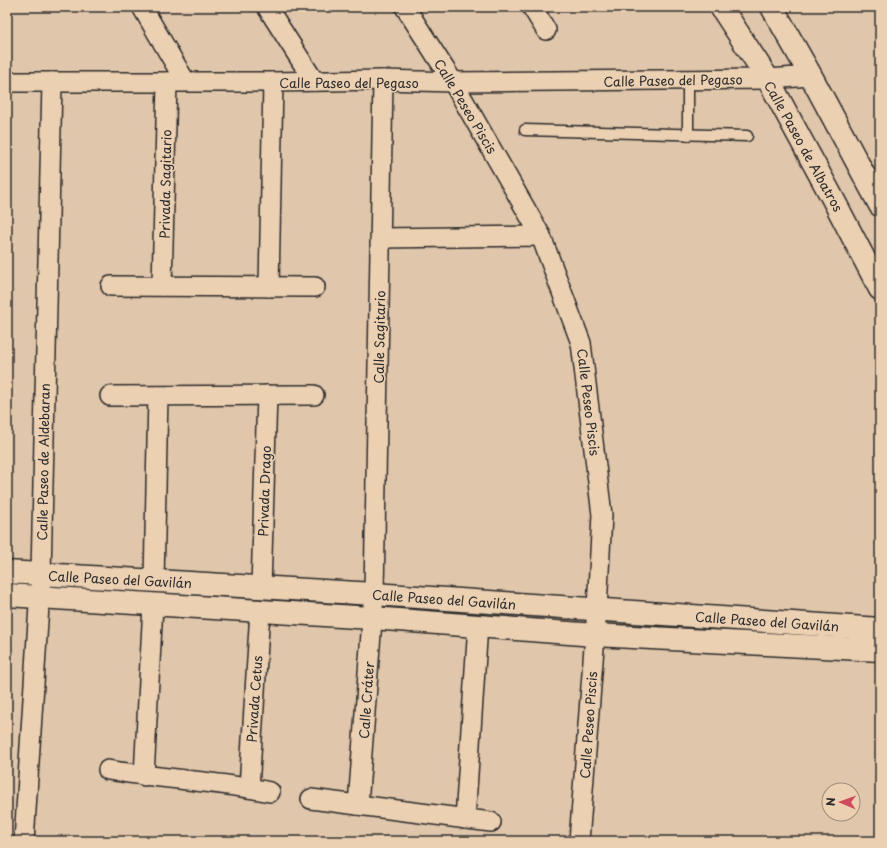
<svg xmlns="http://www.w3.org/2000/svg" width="887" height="848" font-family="'Playpen Sans',sans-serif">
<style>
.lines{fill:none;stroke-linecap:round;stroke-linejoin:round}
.service-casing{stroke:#2b2b2b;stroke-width:13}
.minor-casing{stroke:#2b2b2b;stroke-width:22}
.tertiary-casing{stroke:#2b2b2b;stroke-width:25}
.service{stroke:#ebd0b2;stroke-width:10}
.minor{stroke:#ebd0b2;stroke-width:19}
.tertiary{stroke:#ebd0b2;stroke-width:22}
.labels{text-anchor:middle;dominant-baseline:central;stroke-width:3;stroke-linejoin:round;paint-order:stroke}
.street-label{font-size:13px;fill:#2b2b2b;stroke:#ebd0b2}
</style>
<rect width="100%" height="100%" fill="#e0c6aa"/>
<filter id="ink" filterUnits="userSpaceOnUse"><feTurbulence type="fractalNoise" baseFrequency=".025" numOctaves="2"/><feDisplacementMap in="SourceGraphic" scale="8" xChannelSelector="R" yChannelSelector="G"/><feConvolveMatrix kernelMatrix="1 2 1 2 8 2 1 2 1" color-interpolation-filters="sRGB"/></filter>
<g filter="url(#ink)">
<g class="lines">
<defs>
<g id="service">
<path d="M525,130L747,136"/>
<path d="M688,135V80"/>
</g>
<g id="minor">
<path d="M142,7L185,81"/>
<path d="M267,7L314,81"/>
<path d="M405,7L453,82L541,236L581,343L602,515L597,609L579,841"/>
<path d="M532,7L546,30"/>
<path d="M7,82H273L383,80L453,82L768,79L811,76"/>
<path d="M381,238L541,236"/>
<path d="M111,286L315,287"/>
<path d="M162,286L167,82"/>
<path d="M269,287L273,82"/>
<path d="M110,396L314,395"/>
<path d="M154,581L158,396"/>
<path d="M261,588L267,395"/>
<path d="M108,770C162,779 217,781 270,792"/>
<path d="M144,776L153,605"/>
<path d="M249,788L260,611"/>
<path d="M311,799L491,822"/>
<path d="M358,805L374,594L383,80"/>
<path d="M465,819L478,625"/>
<path d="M24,841L41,574L52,82"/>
</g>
<g id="tertiary">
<path d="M721,7L768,79L833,199L880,289"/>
<path d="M772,7L811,76L880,205"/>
<path d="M7,572L374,594L880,629"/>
<path d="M7,595L372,618L595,635L880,650"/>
</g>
</defs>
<use href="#service" class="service-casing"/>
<use href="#minor" class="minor-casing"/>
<use href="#tertiary" class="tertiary-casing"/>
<use href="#service" class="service"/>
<use href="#minor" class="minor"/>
<use href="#tertiary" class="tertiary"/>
</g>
</g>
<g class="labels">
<g class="street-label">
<text transform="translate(673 80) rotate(-1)">Calle Paseo del Pegaso</text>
<text x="349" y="82">Calle Paseo del Pegaso</text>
<text transform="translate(466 106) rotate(59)">Calle Peseo Piscis</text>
<text transform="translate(804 146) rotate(61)">Calle Paseo de Albatros</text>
<text transform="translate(165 184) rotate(-89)">Privada Sagitario</text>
<text transform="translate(379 337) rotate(-89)">Calle Sagitario</text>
<text transform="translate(589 402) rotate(83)">Calle Peseo Piscis</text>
<text transform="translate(43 462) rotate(-89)">Calle Paseo de Aldebaran</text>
<text transform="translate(264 491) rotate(-88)">Privada Drago</text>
<text transform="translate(120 579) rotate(3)">Calle Paseo del Gavilán</text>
<text transform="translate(444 599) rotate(4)">Calle Paseo del Gavilán</text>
<text transform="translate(767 621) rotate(4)">Calle Paseo del Gavilán</text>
<text transform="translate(254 699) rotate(-86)">Privada Cetus</text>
<text transform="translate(366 700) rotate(-86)">Calle Cráter</text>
<text transform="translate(588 725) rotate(-86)">Calle Peseo Piscis</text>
</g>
</g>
<rect width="887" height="848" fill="none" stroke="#ebd0b2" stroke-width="24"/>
<rect x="12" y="12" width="863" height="824" fill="none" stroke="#2b2b2b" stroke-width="1.5" filter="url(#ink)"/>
<g transform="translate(841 802) rotate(272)"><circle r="19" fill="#ebd0b2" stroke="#9e8e7c"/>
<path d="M0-3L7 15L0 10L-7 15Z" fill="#d1495b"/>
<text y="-6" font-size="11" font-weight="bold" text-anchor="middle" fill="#2b2b2b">N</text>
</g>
</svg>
